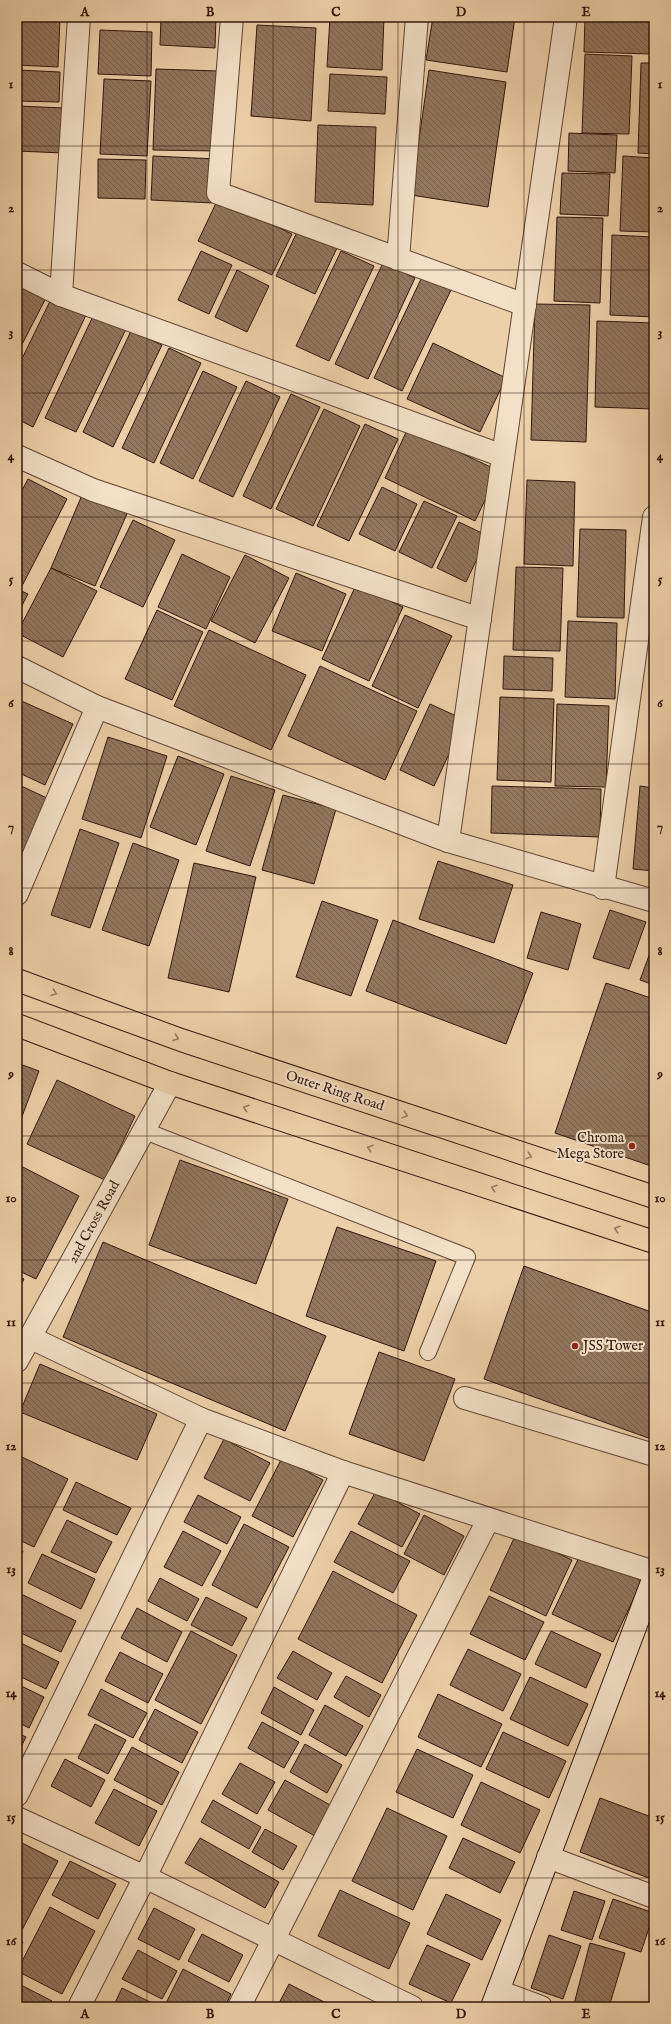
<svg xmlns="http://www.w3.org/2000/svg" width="671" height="2024" font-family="'IM FELL English',serif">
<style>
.building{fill:url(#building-back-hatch);stroke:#31160c}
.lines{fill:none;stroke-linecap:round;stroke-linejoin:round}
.lane-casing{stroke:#604433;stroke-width:18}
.street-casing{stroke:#604433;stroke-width:24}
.secondary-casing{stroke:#31160c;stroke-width:24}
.highway-casing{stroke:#31160c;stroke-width:24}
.lane{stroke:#f3e0c7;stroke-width:16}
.street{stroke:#f3e0c7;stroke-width:22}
.secondary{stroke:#f3e0c7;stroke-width:22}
.highway{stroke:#ecd0a9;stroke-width:22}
.oneway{stroke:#987c62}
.grid{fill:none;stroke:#31160c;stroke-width:1;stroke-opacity:0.55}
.poi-dot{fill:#8f2418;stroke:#f3e0c7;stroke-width:1.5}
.labels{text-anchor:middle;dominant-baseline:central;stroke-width:4;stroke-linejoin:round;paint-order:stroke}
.street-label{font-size:14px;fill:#31160c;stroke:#f3e0c7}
.poi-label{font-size:14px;fill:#31160c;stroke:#f3e0c7;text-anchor:end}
.neatline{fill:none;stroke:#31160c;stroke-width:1.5}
.grid-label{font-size:13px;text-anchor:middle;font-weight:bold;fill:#31160c}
</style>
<defs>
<pattern id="building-back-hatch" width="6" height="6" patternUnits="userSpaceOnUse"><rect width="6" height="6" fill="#92775e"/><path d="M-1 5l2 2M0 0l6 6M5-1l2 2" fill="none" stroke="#78614c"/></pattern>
</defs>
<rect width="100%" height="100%" fill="#ecd0a9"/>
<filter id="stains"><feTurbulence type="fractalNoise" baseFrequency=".005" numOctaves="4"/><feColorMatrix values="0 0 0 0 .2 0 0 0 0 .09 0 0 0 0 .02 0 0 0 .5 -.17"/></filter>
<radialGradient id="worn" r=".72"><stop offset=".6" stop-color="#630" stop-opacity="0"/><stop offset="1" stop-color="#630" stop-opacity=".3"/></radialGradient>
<g class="building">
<path d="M17,17H60L58,67L17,65Z"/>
<path d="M161,17H216L215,48L160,45Z"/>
<path d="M330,17H384L382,70L327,67Z"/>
<path d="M433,17H515L507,72L426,60Z"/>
<path d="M585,17H652L651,54L584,52Z"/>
<path d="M257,25L316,28L311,121L251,116Z"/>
<path d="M100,30L152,32L151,76L98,74Z"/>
<path d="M585,54L632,56L629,134L582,133Z"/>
<path d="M641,63H654V154L638,153Z"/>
<path d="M156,69L219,71L217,151L153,150Z"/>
<path d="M17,70L60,72L59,102L17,101Z"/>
<path d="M429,70L506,82L488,207L411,195Z"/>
<path d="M330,74L387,77L385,114L328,111Z"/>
<path d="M104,79L151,81L147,156L100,154Z"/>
<path d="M17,106L64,108L63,153L17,151Z"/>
<path d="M318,125L376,127L373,205L315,202Z"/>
<path d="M569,133L617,135L615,173L568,171Z"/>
<path d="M153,156L216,159L213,203L151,200Z"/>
<path d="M623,156L654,158V232L620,231Z"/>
<path d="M98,159L146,160L145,199L98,198Z"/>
<path d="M562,173L610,174L608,216L560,214Z"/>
<path d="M218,199L292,234L272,275L198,241Z"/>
<path d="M557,217L603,218L600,303L554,301Z"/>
<path d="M299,228L338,246L315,294L276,276Z"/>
<path d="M612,235L654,237V317L610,315Z"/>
<path d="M201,251L232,265L209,314L178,300Z"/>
<path d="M341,251L374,266L329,361L296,346Z"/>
<path d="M383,263L415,278L368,379L335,364Z"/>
<path d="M237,270L269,286L247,332L215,317Z"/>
<path d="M422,277L451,290L402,391L374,378Z"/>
<path d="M17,281L47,296L17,354Z"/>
<path d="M52,297L87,313L33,427L17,419V369Z"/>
<path d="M535,304L590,305L586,442L531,440Z"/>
<path d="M95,312L127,327L76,432L45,418Z"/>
<path d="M597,321L654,323L653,409L595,407Z"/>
<path d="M131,331L162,345L113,447L83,432Z"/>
<path d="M433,343L506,378L480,432L407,399Z"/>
<path d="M169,348L201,363L154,463L122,448Z"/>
<path d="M203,371L237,387L193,479L160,463Z"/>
<path d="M246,381L280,397L233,497L199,481Z"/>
<path d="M291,394L320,407L271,509L243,496Z"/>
<path d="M324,409L360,426L313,526L276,509Z"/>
<path d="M365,424L398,439L349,541L317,526Z"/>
<path d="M408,428L499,471L475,521L385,478Z"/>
<path d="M17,459L25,463L17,481Z"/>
<path d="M28,479L67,499L22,586L17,583V500Z"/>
<path d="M527,480L575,482L573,566L524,564Z"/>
<path d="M382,487L417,504L395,551L359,534Z"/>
<path d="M85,488L130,507L95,586L51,568Z"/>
<path d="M424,501L457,516L432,568L399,552Z"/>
<path d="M133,520L175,540L143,607L100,587Z"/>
<path d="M459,522L488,536L466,582L437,568Z"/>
<path d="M580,529L626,530L624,618L577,617Z"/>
<path d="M182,554L230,577L206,629L158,607Z"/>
<path d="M245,555L289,578L255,643L211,621Z"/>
<path d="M516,567L563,568L560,651L513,650Z"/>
<path d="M51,568L97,591L63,657L17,633Z"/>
<path d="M296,573L346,594L322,651L272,631Z"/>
<path d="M356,585L403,607L369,681L322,659Z"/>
<path d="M17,589L28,594L17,615Z"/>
<path d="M157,610L203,632L172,700L125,679Z"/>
<path d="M405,615L452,636L418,708L372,686Z"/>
<path d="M568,621L617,623L615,699L565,697Z"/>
<path d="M209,630L306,675L271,750L174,706Z"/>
<path d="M504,656L553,658L552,691L503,689Z"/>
<path d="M320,666L417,711L385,780L288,736Z"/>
<path d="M500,697L554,699L551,782L497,780Z"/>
<path d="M17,699L73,724L45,785L17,772Z"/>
<path d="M430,704L465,720L434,786L400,770Z"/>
<path d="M557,704L609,706L606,787L555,786Z"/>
<path d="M108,737L167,756L141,838L82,819Z"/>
<path d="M654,754V773H652Z"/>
<path d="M178,756L224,774L196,845L150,827Z"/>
<path d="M231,776L275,790L250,866L206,851Z"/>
<path d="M17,784L49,799L17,868Z"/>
<path d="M492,786L601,789L600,837L491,833Z"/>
<path d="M640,786L654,788V871L633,869Z"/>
<path d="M283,795L336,809L314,884L262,870Z"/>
<path d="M80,829L119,843L90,928L51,915Z"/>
<path d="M133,843L179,860L149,946L102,930Z"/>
<path d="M438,861L513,885L494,943L419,919Z"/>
<path d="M194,863L256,877L229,992L168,978Z"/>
<path d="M322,901L378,920L351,996L296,977Z"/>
<path d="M610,910L646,922L629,969L593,958Z"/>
<path d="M541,912L581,924L568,970L527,958Z"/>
<path d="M393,920L533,973L506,1044L366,991Z"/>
<path d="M654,942V985L640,980Z"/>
<path d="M606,983L654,999V1167L555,1133Z"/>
<path d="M17,1063L39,1071L17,1130Z"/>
<path d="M57,1080L135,1116L105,1180L27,1144Z"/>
<path d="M180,1160L288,1199L256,1284L149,1245Z"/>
<path d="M17,1164L79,1196L36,1279L17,1270Z"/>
<path d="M337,1227L436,1261L404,1351L306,1316Z"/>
<path d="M103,1242L326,1336L285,1431L63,1337Z"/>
<path d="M524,1266L654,1313V1440L484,1379Z"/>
<path d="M17,1276L24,1279L17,1293Z"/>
<path d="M379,1352L455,1379L424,1461L349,1434Z"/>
<path d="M40,1364L157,1414L137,1460L20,1412Z"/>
<path d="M224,1439L270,1463L250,1501L204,1478Z"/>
<path d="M22,1457L68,1479L34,1547L17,1539V1468Z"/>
<path d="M282,1458L323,1480L293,1537L252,1516Z"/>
<path d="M76,1482L131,1508L117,1535L63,1510Z"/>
<path d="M376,1491L420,1514L402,1547L358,1524Z"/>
<path d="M198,1495L241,1517L227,1544L184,1522Z"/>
<path d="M424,1515L464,1536L444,1575L404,1554Z"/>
<path d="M67,1520L112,1542L96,1573L51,1552Z"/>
<path d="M244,1524L289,1547L257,1608L212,1585Z"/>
<path d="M183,1531L221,1551L202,1586L164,1567Z"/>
<path d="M351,1531L410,1561L393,1593L334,1562Z"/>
<path d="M516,1534L572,1560L546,1616L490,1590Z"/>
<path d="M17,1548L23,1551L17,1563Z"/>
<path d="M581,1553L642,1581L613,1642L552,1614Z"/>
<path d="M42,1554L95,1579L81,1609L28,1583Z"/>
<path d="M333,1571L417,1615L382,1683L298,1639Z"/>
<path d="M160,1578L199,1599L187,1621L148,1601Z"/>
<path d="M17,1592L76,1621L61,1652L17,1631Z"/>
<path d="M489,1596L544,1622L525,1660L470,1634Z"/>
<path d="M206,1597L247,1618L232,1646L191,1625Z"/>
<path d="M137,1608L182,1632L167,1662L121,1638Z"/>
<path d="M191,1631L237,1655L201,1724L155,1700Z"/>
<path d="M551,1631L601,1654L586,1688L535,1664Z"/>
<path d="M17,1641L59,1662L46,1689L17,1675Z"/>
<path d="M468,1649L521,1674L503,1711L450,1685Z"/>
<path d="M293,1651L332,1673L317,1700L277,1678Z"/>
<path d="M120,1652L163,1674L148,1703L105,1681Z"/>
<path d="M346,1676L381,1695L369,1717L334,1697Z"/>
<path d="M530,1677L588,1704L568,1746L510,1719Z"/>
<path d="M17,1684L44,1697L29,1728L17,1722Z"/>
<path d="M274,1687L314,1710L301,1735L261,1713Z"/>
<path d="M101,1689L147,1713L133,1738L88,1715Z"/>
<path d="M438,1694L502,1724L481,1767L418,1737Z"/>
<path d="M325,1705L363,1726L346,1756L309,1735Z"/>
<path d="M155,1709L198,1732L182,1763L139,1740Z"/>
<path d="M262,1722L299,1742L284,1768L248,1748Z"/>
<path d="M95,1724L126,1740L108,1774L78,1758Z"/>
<path d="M503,1732L566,1761L549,1798L486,1769Z"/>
<path d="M17,1733L26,1737L17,1755Z"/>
<path d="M305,1744L342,1765L327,1793L290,1772Z"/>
<path d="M132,1747L179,1772L162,1805L114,1780Z"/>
<path d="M417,1749L473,1775L453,1818L396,1792Z"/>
<path d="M65,1759L105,1780L91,1807L51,1786Z"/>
<path d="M240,1763L275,1782L257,1814L222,1794Z"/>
<path d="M285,1780L332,1806L315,1836L268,1810Z"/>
<path d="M481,1782L540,1810L520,1853L461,1825Z"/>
<path d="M114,1789L157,1811L139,1846L95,1823Z"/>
<path d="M600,1798L654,1818V1880L580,1852Z"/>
<path d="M213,1800L261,1827L249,1849L201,1822Z"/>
<path d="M387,1808L447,1836L413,1910L352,1881Z"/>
<path d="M265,1829L297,1846L283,1870L252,1852Z"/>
<path d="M200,1838L279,1882L265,1908L185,1863Z"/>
<path d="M463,1838L515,1862L500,1893L449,1868Z"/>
<path d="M22,1843L58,1861L22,1930L17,1928V1852Z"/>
<path d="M70,1861L116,1884L98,1919L52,1895Z"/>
<path d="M340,1890L410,1923L389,1969L318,1936Z"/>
<path d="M574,1891L605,1901L592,1940L561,1930Z"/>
<path d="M446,1894L501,1920L482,1960L427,1934Z"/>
<path d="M613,1899L654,1913L641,1952L599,1938Z"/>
<path d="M50,1907L95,1931L62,1994L17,1971Z"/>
<path d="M154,1908L195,1929L179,1960L138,1939Z"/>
<path d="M202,1934L243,1955L229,1982L188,1961Z"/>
<path d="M549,1935L581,1946L563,1999L531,1988Z"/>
<path d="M17,1939L23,1942L17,1954Z"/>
<path d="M590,1943L625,1953L609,2007H585L574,2004Z"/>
<path d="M427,1945L470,1964L451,2003L409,1984Z"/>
<path d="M138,1950L177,1971L162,1999L122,1979Z"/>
<path d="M183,1969L231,1994L225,2007H179L167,2001Z"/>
<path d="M17,1983L52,2001L48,2007H17Z"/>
<path d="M289,1984L330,2005L329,2007H277Z"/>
<path d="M122,1988L160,2007H113Z"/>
</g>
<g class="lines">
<defs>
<path id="lane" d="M145,1131L467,1257L428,1352"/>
<g id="street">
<path d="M232,17L218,193L525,305"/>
<path d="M398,259L417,17"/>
<path d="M17,273L61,295L503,456"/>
<path d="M61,295L79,17"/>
<path d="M17,456L93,490L480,619"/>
<path d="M17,667L97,707L448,841L654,901"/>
<path d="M448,841L566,17"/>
<path d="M603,888L654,517"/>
<path d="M17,894L97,707"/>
<path d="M29,1337L201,1419L343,1472L654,1572"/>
<path d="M17,1361L170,1083"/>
<path d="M465,1398L654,1455"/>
<path d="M17,1795L201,1419"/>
<path d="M17,1818L145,1877L412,2007"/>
<path d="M548,1857L654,1897"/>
<path d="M498,1991L541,2007"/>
<path d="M79,2007L145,1877L343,1472"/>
<path d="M239,2007L488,1520"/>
</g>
<path id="secondary" d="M492,2007L654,1577"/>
<g id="highway">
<path d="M17,980L181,1040L654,1197"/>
<path d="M17,1025L170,1083L654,1242"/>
</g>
</defs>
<use href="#lane" class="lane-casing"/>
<use href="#street" class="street-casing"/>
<use href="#secondary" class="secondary-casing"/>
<use href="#highway" class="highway-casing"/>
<use href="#lane" class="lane"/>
<use href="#street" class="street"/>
<use href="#secondary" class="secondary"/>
<use href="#highway" class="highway"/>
</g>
<defs><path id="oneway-chevron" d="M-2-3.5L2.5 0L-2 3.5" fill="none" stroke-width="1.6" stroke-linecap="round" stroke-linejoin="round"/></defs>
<g class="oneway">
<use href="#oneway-chevron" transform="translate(54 993) rotate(20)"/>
<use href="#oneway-chevron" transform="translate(176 1038) rotate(20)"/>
<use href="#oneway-chevron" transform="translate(246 1108) rotate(-162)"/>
<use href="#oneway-chevron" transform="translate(405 1115) rotate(18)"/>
<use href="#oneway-chevron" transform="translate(370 1148) rotate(-162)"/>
<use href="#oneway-chevron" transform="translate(529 1156) rotate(18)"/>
<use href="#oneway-chevron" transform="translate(494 1188) rotate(-162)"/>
<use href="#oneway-chevron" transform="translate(617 1229) rotate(-162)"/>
</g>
<path class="grid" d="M147,17V2007M273,17V2007M398,17V2007M524,17V2007M17,146H654M17,270H654M17,393H654M17,517H654M17,641H654M17,764H654M17,888H654M17,1012H654M17,1136H654M17,1260H654M17,1383H654M17,1507H654M17,1631H654M17,1754H654M17,1878H654"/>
<g class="poi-dot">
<circle cx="632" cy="1146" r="4"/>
<circle cx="575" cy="1346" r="4"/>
</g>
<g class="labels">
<g class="street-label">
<text transform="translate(335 1091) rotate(18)">Outer Ring Road</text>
<text transform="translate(94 1222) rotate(-61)">2nd Cross Road</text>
</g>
<g class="poi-label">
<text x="624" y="1138">Chroma<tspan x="624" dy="16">Mega Store</tspan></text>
<text x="583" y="1346" text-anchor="start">JSS Tower</text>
</g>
</g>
<rect width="671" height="2024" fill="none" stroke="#ecd0a9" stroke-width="44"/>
<rect x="22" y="22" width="627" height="1980" class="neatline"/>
<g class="grid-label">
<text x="85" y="16">A</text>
<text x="210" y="16">B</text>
<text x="336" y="16">C</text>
<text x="461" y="16">D</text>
<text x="586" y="16">E</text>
<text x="11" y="88">1</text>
<text x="660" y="88">1</text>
<text x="11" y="212">2</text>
<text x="660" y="212">2</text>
<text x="11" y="336">3</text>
<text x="660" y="336">3</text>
<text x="11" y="460">4</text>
<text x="660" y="460">4</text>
<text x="11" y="583">5</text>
<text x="660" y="583">5</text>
<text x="11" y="707">6</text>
<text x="660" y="707">6</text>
<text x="11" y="831">7</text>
<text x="660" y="831">7</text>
<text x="11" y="955">8</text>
<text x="660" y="955">8</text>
<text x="11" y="1078">9</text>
<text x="660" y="1078">9</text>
<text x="11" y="1202">10</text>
<text x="660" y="1202">10</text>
<text x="11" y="1326">11</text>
<text x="660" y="1326">11</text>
<text x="11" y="1450">12</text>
<text x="660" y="1450">12</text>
<text x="11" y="1573">13</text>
<text x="660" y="1573">13</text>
<text x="11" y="1697">14</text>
<text x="660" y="1697">14</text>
<text x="11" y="1821">15</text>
<text x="660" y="1821">15</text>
<text x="11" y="1945">16</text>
<text x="660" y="1945">16</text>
<text x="85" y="2018">A</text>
<text x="210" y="2018">B</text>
<text x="336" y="2018">C</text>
<text x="461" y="2018">D</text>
<text x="586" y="2018">E</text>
</g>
<rect width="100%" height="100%" filter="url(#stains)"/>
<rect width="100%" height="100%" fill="url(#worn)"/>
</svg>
